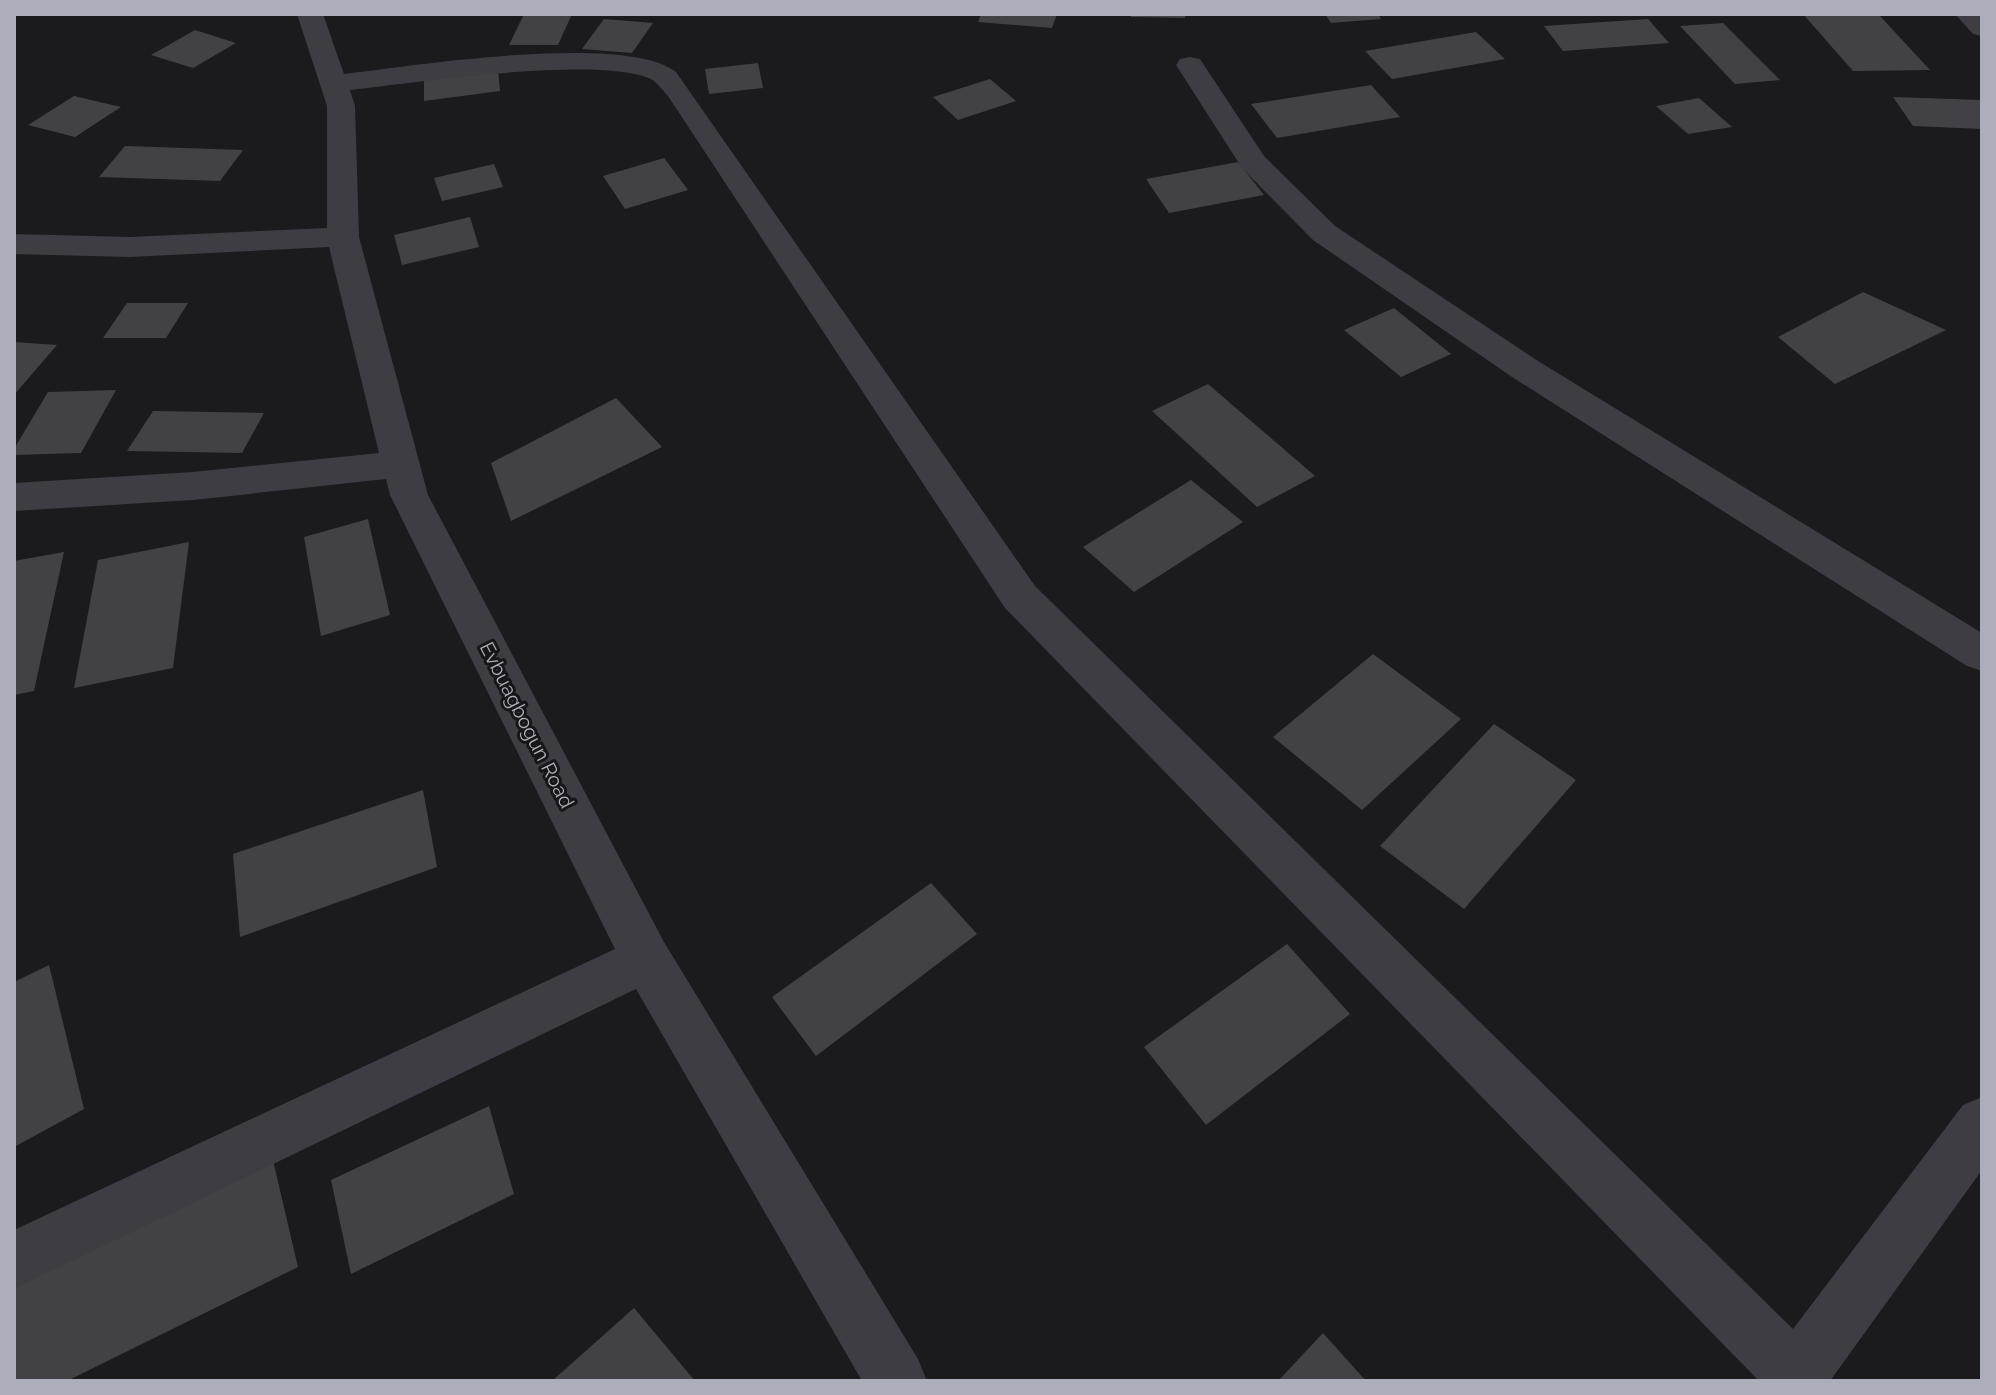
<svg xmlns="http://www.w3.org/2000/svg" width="1996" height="1395" font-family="Raleway,sans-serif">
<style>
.building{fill:#424246}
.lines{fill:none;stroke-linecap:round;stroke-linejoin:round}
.minor{fill:#3e3d44;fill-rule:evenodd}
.labels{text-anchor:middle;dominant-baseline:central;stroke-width:6;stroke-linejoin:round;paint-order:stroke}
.street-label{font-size:20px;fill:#adaebc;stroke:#161518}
</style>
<rect width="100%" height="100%" fill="#1b1a1d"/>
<g class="building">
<path d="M524,14H572L558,45H509Z"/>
<path d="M981,14H1057L1052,28L978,22Z"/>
<path d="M1131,14H1185V18L1131,17Z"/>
<path d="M1325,14H1378L1381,19L1331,23Z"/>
<path d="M1803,14L1880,16L1930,70L1853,71Z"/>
<path d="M604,19L653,23L632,53L582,49Z"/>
<path d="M1648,19L1669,43L1563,51L1544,26Z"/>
<path d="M1723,23L1780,80L1735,84L1680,26Z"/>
<path d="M195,30L236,43L193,68L151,55Z"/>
<path d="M1476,32L1505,59L1392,79L1365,51Z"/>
<path d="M758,63L763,88L709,94L705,69Z"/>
<path d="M498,69L500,91L424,101V79Z"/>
<path d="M990,79L1016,101L958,120L933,97Z"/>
<path d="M1371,85L1400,117L1277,138L1251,104Z"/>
<path d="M74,96L121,107L75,137L28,125Z"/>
<path d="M1893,97L1982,100V129L1913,126Z"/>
<path d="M1699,98L1732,127L1688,134L1656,106Z"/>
<path d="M125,146L243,150L220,181L99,177Z"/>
<path d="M664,158L688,190L625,209L603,176Z"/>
<path d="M1238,162L1264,195L1169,213L1146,179Z"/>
<path d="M494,164L503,187L442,201L434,178Z"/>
<path d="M470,217L479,247L402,265L394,235Z"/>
<path d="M1863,292L1946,330L1835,384L1778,337Z"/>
<path d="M127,303H188L166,338H103Z"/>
<path d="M1394,308L1451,354L1401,377L1344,330Z"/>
<path d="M14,342L57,345L14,395Z"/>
<path d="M1208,384L1315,476L1257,507L1152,411Z"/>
<path d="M116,390L81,453L14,455V449L48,392Z"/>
<path d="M616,398L662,447L511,521L491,463Z"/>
<path d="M153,411L264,413L242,453L127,451Z"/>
<path d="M1191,480L1243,522L1134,592L1083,547Z"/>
<path d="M368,519L390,615L321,636L304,537Z"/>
<path d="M189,542L173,668L74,688L98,560Z"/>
<path d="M64,552L34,691L14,695V561Z"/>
<path d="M1373,654L1461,719L1362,810L1273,737Z"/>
<path d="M1494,724L1576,780L1464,909L1380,846Z"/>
<path d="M423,790L437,867L240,937L233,854Z"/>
<path d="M931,883L977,934L816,1056L772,997Z"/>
<path d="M1287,944L1350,1014L1206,1125L1144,1047Z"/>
<path d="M49,965L84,1109L14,1147V982Z"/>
<path d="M489,1106L514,1194L351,1274L331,1180Z"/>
<path d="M271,1152L298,1267L67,1381H14V1264Z"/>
<path d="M634,1308L695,1381H552Z"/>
<path d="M1323,1333L1366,1381H1278Z"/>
</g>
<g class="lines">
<g class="minor">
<path d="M297,14H323L344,74C411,66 626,32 676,72L1035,586L1793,1329L1963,1105L1982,1097V1170L1830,1381H1759L1005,608L668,96C663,91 658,83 651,79C599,55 412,83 350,90L355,106L359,237L428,495L664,942L918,1359L927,1381H862L636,989L14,1289V1230L615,949L390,495L386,479L193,500L14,511V483L193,472L379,453L329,247L130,257L14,254V234L130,237L327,228V106Z"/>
<path d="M1955,14H1982V36L1973,34Z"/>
<path d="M1190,57L1200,59L1264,156L1335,226L1538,361L1982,633V671L1967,666L1512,377L1313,240L1242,168L1176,65L1180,59Z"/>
</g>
</g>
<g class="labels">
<g class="street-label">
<text transform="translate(527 725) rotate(63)">Evbuagbogun Road</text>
</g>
</g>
<rect width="1996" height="1395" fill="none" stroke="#adaebc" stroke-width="32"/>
</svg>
